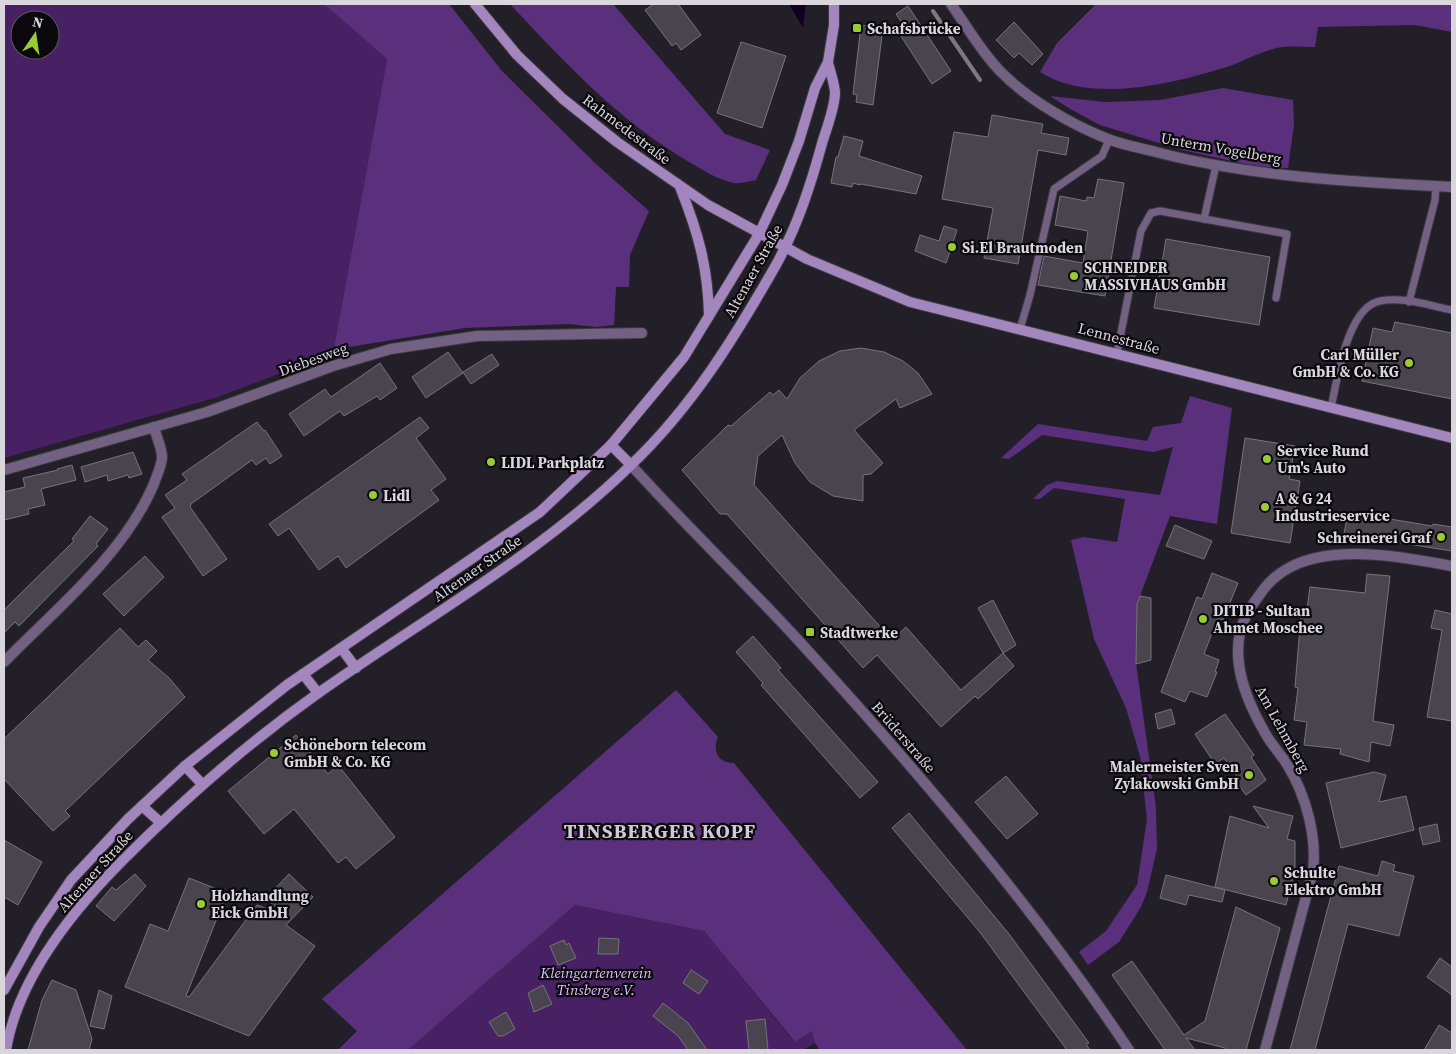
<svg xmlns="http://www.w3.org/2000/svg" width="1456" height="1054" font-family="'Source Serif 4',serif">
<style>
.green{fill:#472163;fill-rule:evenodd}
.forest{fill:#5a307c}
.water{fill:#120021}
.building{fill:#49444e;stroke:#78727e}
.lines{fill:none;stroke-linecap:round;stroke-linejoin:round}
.service-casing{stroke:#3c3941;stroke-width:9}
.minor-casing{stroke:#3c3941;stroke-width:12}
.secondary-casing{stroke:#3c3941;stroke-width:12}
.service{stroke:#736184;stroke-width:7}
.minor{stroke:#736184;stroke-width:10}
.secondary{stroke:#a286bd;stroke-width:10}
.rail{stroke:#7c7980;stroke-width:4}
.poi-dot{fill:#97cc38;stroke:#0b090d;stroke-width:2}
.labels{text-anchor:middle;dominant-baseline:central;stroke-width:4.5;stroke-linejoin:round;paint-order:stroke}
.poi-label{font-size:15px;font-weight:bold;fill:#d9d6dc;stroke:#0b090d;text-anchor:start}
.street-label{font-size:15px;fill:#d9d6dc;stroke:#0b090d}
.park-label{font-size:15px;font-style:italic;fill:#ddbdfd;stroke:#0b090d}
.district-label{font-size:20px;font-weight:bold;letter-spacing:1px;fill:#cfc9d5;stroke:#0b090d}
</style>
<rect width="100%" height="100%" fill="#231f28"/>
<g class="green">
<path d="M4,4H324L387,59L333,353L218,397L4,458ZM20,20H50V50H20Z"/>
<path d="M575,905L704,931L794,1042L812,1030L815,1043L803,1050H408Z"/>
</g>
<g class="forest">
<path d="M324,4H449L502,71L596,164L649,211L630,255L629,287H616L614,325L596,327L569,324L465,328L349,347L333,353L387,59Z"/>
<path d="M510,4H613L725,134L770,150L756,180C750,181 740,184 734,183C718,180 703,170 689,162C619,121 565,63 510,4Z"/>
<path d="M1093,4H1452V32L1415,25L1318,27L1315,47C1302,47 1285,45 1273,49C1258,53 1244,61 1230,66C1175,83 1092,105 1040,72L1057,43L1094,6Z"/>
<path d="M1223,88L1293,100L1294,125L1288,168L1259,167L1182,150L1100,125L1072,110L1050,96L1105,102L1160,100Z"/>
<path d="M1190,396L1232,408L1217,524L1170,516L1137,604L1136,663L1156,808L1157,849L1147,892L1141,907L1119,942L1088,965L1079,952L1106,931L1137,885L1147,819L1140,756L1126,708L1094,639L1071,540L1084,537L1117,542L1125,499L1054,488L1040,499H1033L1047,485L1057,481L1160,495L1173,447L1153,452L1042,435L1009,459L1001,458L1038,424L1147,441L1153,427L1181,423Z"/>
<path d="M676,690L718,737C712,751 718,763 734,763L967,1050H820L815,1043L812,1031L795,1042L704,931L575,905L408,1050H338L357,1031L322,999Z"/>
</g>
<path class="water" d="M789,4H806L803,28Z"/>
<g class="building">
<path d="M654,4H678L701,35L681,50L676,43L672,46L645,10Z"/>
<path d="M908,6L951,71L932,84L897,30L908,32L896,14Z"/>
<path d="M1014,22L1043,54L1032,65L1019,53L1014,58L996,40Z"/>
<path d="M861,25L883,28L873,105L856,102L857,95L853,94Z"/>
<path d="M741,42L786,56L762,128L717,113Z"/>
<path d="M992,115L1043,124L1041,133L1069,138L1066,155L1038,150L1018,264L984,258L993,208L942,199L954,132L988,137Z"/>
<path d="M844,136L863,141L859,156L922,176L916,194L861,184L860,185L853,183L852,187L831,183L836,157H838Z"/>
<path d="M1098,179L1124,183L1105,296L1038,285L1044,256L1083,263L1088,231L1055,225L1060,196L1086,201L1087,197L1094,198Z"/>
<path d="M944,226L957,230L946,263L915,251L920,235L939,241Z"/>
<path d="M1166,239L1270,257L1259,325L1154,308Z"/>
<path d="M1395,322L1452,333V399L1362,381L1373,328L1392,332Z"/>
<path d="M861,348L884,352L903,361L918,373L932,394L900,408L896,399L854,430L883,463L871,474L863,475V501L833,496L810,482L795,463L782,435L758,456L754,485L892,640L906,627L961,690L1003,653L1014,666L978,699L975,696L941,727L877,655L863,668L727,514H720L682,470L728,425L731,426L770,392L773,395L779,390L787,399L800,378L819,361L840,351Z"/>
<path d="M448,352L463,373L426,398L412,377Z"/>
<path d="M492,354L499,365L471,384L463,372Z"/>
<path d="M380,363L397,388L380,400L377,396L344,416L340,411L304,436L289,414L325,389L331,397Z"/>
<path d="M420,417L429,428L416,438L446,479L431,490L439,500L346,568L338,556L319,570L289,528L278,536L269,524Z"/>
<path d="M257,422L264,431L265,430L282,456L270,464L266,458L256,465L252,460L191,504L190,507L227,559L203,576L162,517L175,508L165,495L187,480L182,474Z"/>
<path d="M1245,438L1295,446L1289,479L1300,481L1290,543L1231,533Z"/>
<path d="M133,452L142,474L129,478L128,475L108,481L107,475L85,482L81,467Z"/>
<path d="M72,465L76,480L41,489L45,505L28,509L29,514L4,520V492L25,487L23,478L58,470L57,469Z"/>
<path d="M1348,512L1432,526L1433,524L1452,527V551L1344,534Z"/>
<path d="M90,516L108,529L96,544L98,546L19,626L15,622L4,633V610L74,541L72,539Z"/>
<path d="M1175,525L1212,541L1204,559L1166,546Z"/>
<path d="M145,556L164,577L124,616L103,594Z"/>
<path d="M1212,573L1238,583L1223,620L1218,618L1204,654L1219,660L1215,672H1217L1207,697L1190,691L1185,702L1161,692L1197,597L1202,599Z"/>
<path d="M1367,574L1390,576L1373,721L1394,725L1390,746L1371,742L1369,762L1340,754L1341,749L1304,745L1307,722L1294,720L1298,688L1295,687L1301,615L1307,609L1310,587L1365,593Z"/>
<path d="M1140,596L1151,598V660L1136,664L1137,604Z"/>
<path d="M993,600L1016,645L1003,653L978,608Z"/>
<path d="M1435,610L1452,614V721L1427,717L1442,630L1431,628Z"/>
<path d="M120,628L138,647L146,640L157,651L148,660L169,678L185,697L65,811L70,816L53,831L4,779V739Z"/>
<path d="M753,636L781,668L778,670L878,782L860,798L761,685L763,683L736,652Z"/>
<path d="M1171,709L1175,724L1158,729L1155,714Z"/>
<path d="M1225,714L1254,755L1251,757L1266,780L1246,795L1237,783L1240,781L1224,758L1215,764L1195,734Z"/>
<path d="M296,735L328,774L338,765L395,837L356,869L346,857L338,863L294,809L264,834L228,791Z"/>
<path d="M1374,772L1386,775L1379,802L1406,796L1414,830L1341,848L1326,783Z"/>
<path d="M1006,776L1038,814L1007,839L975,802Z"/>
<path d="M1253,806L1293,816L1287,839L1295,841V869L1286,905L1215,887L1230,816L1269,828Z"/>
<path d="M909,813L1009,934L1089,1043L1086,1044L1090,1050H1067L979,931L892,828Z"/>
<path d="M1437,824L1440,841L1423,845L1419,828Z"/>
<path d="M4,840L42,862L18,905L4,897Z"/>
<path d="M1382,861L1395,865L1393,871L1414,876L1399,936L1348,924L1315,1050H1290L1339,866L1378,876Z"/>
<path d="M135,874L146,886L114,921L96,906L112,887L116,890Z"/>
<path d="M289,874L313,897L286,925L315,946L249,1036L125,987L150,924L168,931L189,878L227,893L186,996L189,997L257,905L284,915L266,898Z"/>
<path d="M1166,875L1225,890L1222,902L1189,895L1186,905L1160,898Z"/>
<path d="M1236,907L1280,928L1246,1050H1227L1225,1048L1186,1038L1195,1050H1165L1112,975L1132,961L1184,1035L1205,1021Z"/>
<path d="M599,938L619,939L618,954H598Z"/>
<path d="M564,940L566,945L569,943L576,958L558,965L550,946Z"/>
<path d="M1440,958L1452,967V995L1427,977Z"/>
<path d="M691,970L708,981L699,994L683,983Z"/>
<path d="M52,980L76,990L92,1039L89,1050H28L42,1000Z"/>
<path d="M543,985L552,1004L534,1012L528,993Z"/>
<path d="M99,990L112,996L104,1029L90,1026Z"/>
<path d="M663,1003L688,1023L707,1050H688L678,1036L653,1016Z"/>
<path d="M506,1012L515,1029L503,1036H498L489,1022Z"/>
<path d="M765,1019L768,1050H749L746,1021Z"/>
<path d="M1439,1025L1452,1033V1050H1424Z"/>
</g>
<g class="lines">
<defs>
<g id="service">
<path d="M1204,219L1216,165"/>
<path d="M1409,302L1435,200L1436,186"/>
<path d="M1020,329L1030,295L1054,189L1102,156L1109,140"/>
<path d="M1117,353L1141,231L1151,213L1160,211L1287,234L1276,298"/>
<path d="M1331,408C1337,381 1347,307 1380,301C1403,296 1430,306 1452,310"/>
</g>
<g id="minor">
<path d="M951,4C966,25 982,53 1000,71C1027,99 1072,125 1108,139C1123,145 1140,148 1156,152C1251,177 1354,182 1452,187"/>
<path d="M631,465C686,526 744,581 799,641C916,769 1033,906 1129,1050"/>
<path d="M4,470L207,412L333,366L391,349L477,336L642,333"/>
<path d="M4,662C56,609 123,555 153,486C156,477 162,466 162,457C162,448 156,436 154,427"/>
<path d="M1265,1050L1313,871C1317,836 1306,796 1288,766C1282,756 1274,747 1268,738C1247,703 1226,656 1246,616C1250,607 1257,599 1263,590C1303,536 1395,556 1452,566"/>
</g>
<g id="secondary">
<path d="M475,4L517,55L563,99L617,142L708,205L807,259L910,302L1452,438"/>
<path d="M680,187C698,232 708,267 709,316"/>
<path d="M611,445L631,465"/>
<path d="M341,648L356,668"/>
<path d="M303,674L318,693"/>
<path d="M185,766L202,784"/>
<path d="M142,806L160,822"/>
<path d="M4,990L39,927L71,880L128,819L185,766L287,685L540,512L611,445L684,357L759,234L782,185L799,141L815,88L828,62L834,25V4"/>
<path d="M6,1050C18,977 73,910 124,859C184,799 248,743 317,694C423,619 538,556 631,465C692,407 735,337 776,265C798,225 811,184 823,140C828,125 834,109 835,94C835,84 830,72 828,62"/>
</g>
</defs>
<use href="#service" class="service-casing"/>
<use href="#minor" class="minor-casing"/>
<use href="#secondary" class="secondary-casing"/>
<use href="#service" class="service"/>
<use href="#minor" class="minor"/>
<use href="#secondary" class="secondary"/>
<path class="rail" d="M933,11L980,80"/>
</g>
<g class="poi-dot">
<rect x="852" y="23" width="10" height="10" rx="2.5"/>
<circle cx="952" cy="247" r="5"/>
<circle cx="1074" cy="276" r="5"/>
<circle cx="1409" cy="363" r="5"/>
<circle cx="1267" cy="459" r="5"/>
<circle cx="491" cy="462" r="5"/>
<circle cx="373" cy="495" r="5"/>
<circle cx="1265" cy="507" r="5"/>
<circle cx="1441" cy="537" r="5"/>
<circle cx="1203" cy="619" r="5"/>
<rect x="805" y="627" width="10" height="10" rx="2.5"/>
<circle cx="274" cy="753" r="5"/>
<circle cx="1249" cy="775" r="5"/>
<circle cx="1274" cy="881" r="5"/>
<circle cx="201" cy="904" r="5"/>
</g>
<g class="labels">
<g class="poi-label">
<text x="867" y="28">Schafsbrücke</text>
<text x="962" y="247">Si.El Brautmoden</text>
<text x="1084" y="267">SCHNEIDER<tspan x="1084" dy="17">MASSIVHAUS GmbH</tspan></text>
<text x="1399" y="354" text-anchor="end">Carl Müller<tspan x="1399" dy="17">GmbH &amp; Co. KG</tspan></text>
<text x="1277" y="450">Service Rund<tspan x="1277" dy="17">Um's Auto</tspan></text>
<text x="501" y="462">LIDL Parkplatz</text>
<text x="383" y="495">Lidl</text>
<text x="1275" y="498">A &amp; G 24<tspan x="1275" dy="17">Industrieservice</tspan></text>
<text x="1431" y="537" text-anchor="end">Schreinerei Graf</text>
<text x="1213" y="610">DITIB - Sultan<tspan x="1213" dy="17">Ahmet Moschee</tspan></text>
<text x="820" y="632">Stadtwerke</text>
<text x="284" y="744">Schöneborn telecom<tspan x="284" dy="17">GmbH &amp; Co. KG</tspan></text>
<text x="1239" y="766" text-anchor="end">Malermeister Sven<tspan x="1239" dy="17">Zylakowski GmbH</tspan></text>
<text x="1284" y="872">Schulte<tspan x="1284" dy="17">Elektro GmbH</tspan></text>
<text x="211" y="895">Holzhandlung<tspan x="211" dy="17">Eick GmbH</tspan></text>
</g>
<g class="street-label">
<text transform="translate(627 129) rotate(37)">Rahmedestraße</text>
<text transform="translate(1221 148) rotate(10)">Unterm Vogelberg</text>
<text transform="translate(753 271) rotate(-61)">Altenaer Straße</text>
<text transform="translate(1119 338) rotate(15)">Lennestraße</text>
<text transform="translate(313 359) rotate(-20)">Diebesweg</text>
<text transform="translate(477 568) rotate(-35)">Altenaer Straße</text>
<text transform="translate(1283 729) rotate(61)">Am Lehmberg</text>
<text transform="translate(904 737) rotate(49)">Brüderstraße</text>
<text transform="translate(95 871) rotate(-48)">Altenaer Straße</text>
</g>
<g class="park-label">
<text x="596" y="972">Kleingartenverein<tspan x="596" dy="17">Tinsberg e.V.</tspan></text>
</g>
<g class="district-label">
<text x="660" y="831">TINSBERGER KOPF</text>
</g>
</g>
<rect width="1456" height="1054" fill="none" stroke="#d9d6dc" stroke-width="10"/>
<g transform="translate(35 35) rotate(13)"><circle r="24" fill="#0b090d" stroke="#5d5b60"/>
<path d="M0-4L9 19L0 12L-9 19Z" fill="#97cc38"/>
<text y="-8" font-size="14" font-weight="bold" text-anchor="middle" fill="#d9d6dc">N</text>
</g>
</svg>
